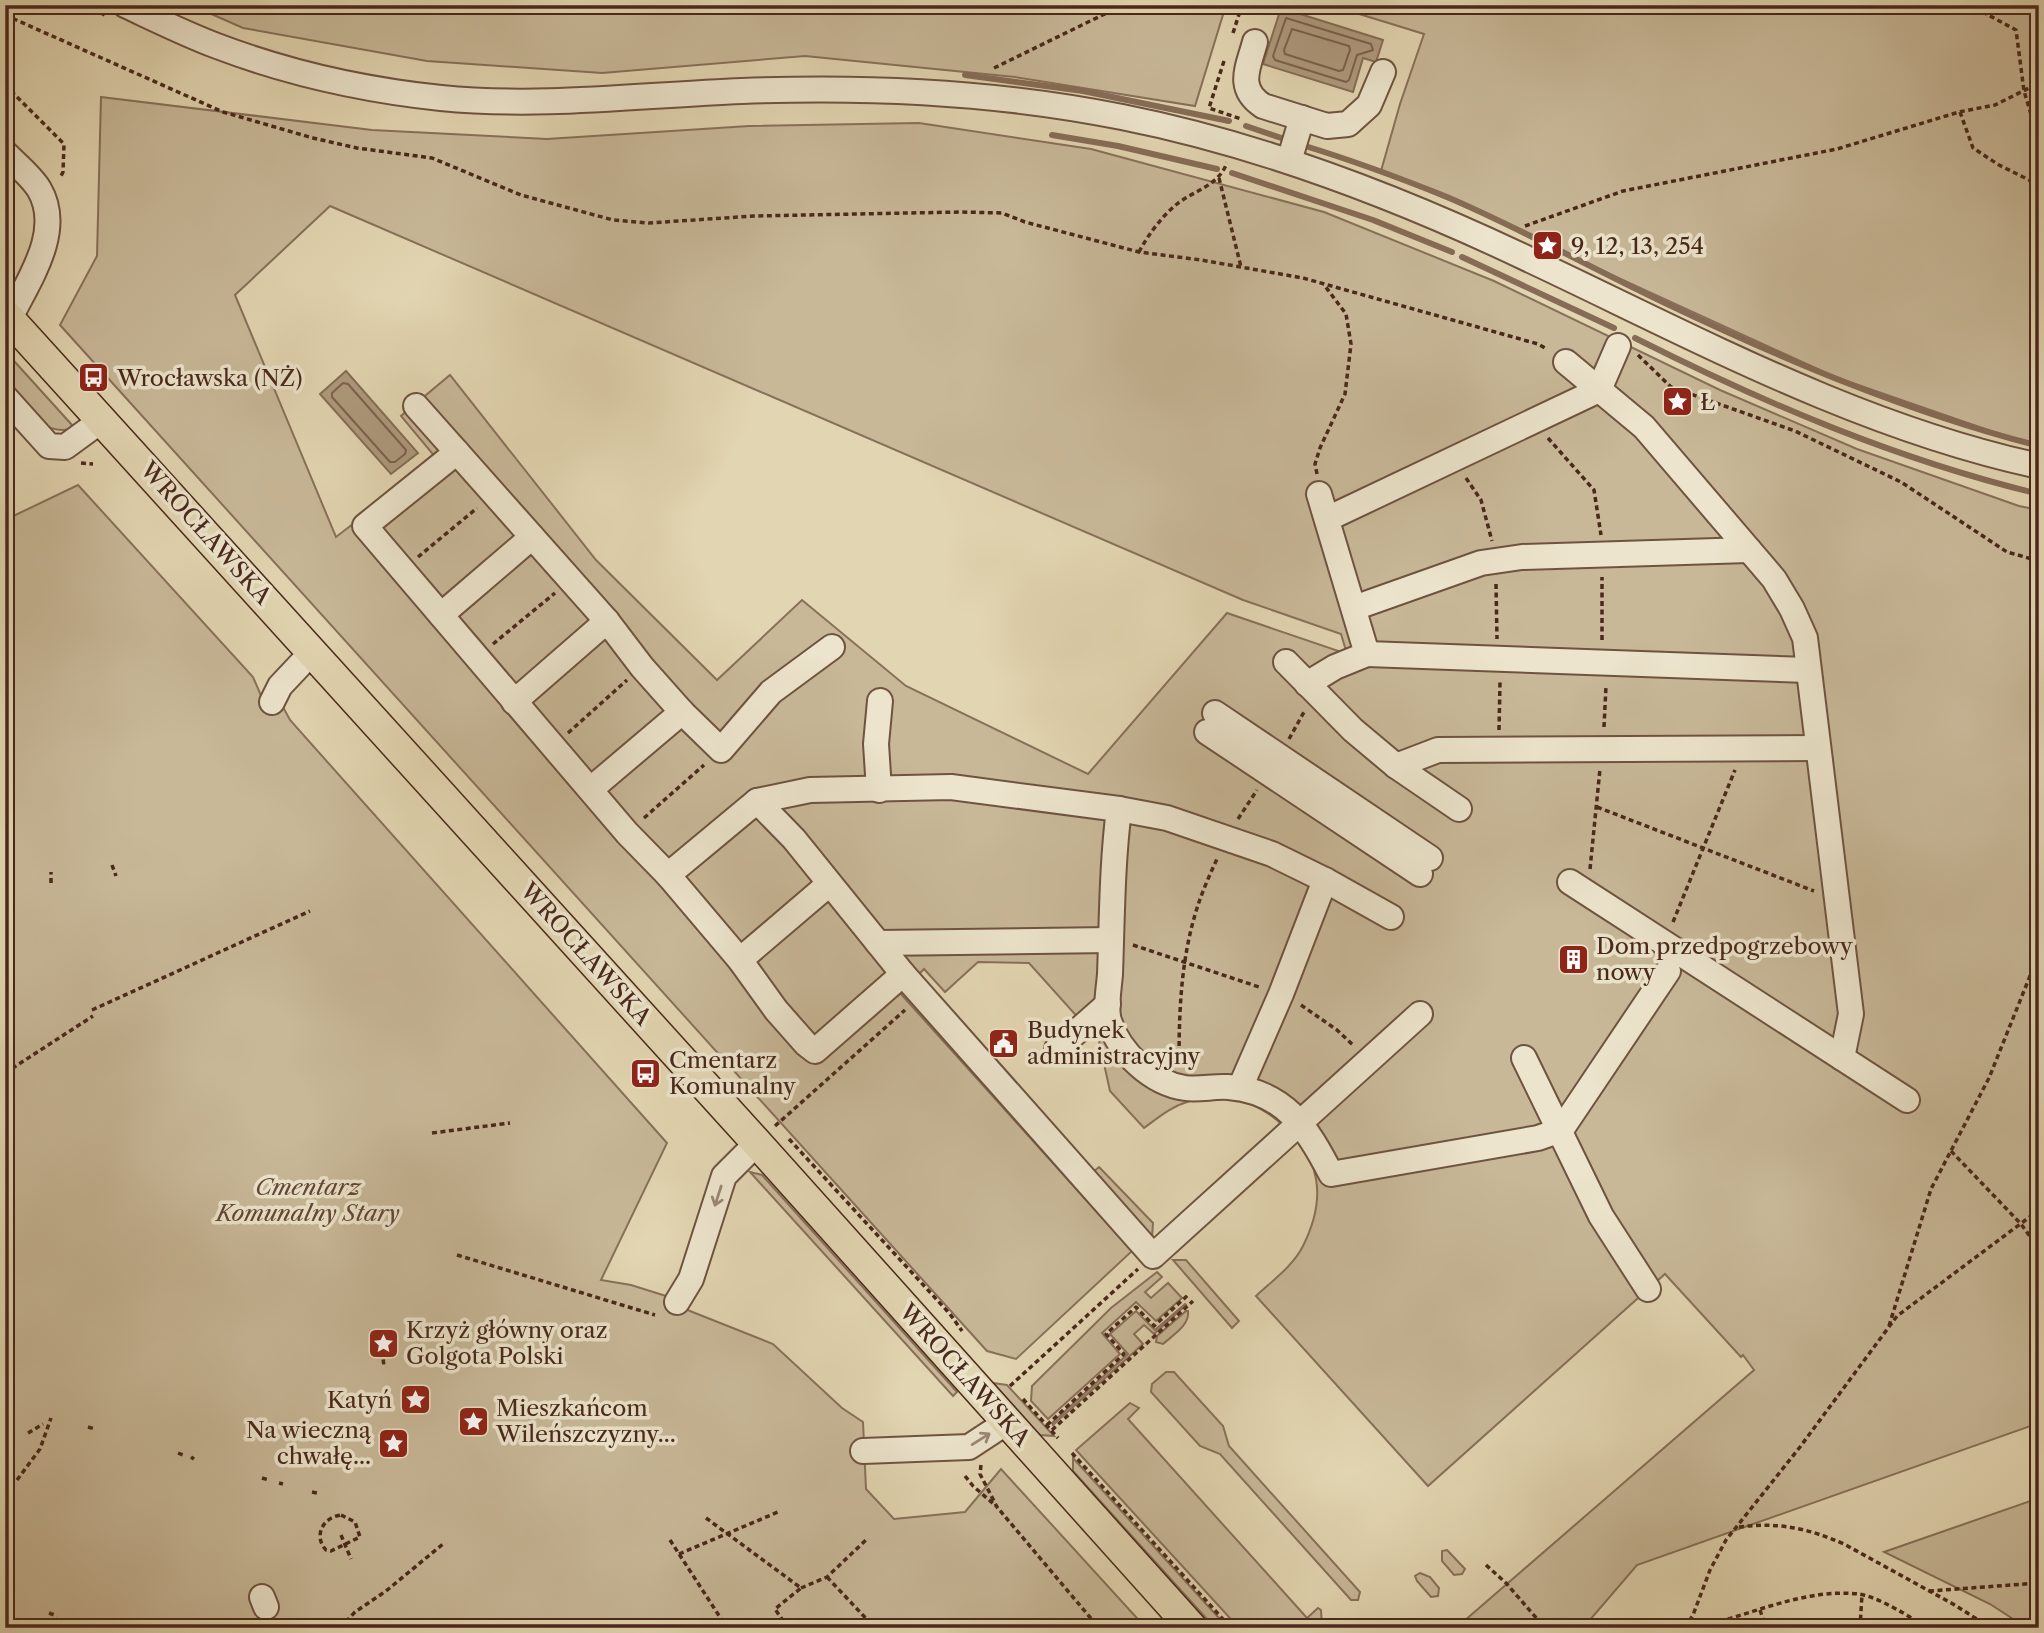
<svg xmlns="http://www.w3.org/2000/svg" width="2044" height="1633" font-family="'Libre Caslon Text',serif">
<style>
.green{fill:#c8b898;stroke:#88705a;stroke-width:2;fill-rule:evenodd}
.water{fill:#ae9a7e;stroke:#866c56;stroke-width:2}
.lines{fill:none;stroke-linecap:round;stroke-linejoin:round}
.shore{stroke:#7c614c;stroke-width:2}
.stream{stroke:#866c56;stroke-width:6}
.minor-casing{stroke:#6f5340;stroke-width:28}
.major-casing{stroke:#49281b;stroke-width:33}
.path{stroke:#49281b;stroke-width:3.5;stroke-dasharray:5 3.5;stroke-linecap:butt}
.minor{stroke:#ece4cc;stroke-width:24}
.major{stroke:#e2d5b1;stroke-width:30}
.oneway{stroke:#9a8674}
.labels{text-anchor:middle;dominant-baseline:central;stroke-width:7;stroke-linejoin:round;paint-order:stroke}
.poi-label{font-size:23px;fill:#49281b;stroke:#ece4cc;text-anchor:start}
.street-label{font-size:23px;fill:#49281b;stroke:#ece4cc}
.park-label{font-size:23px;font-style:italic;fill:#624534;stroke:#ece4cc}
</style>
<rect width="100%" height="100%" fill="#e2d5b1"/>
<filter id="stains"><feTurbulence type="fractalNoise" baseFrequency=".00286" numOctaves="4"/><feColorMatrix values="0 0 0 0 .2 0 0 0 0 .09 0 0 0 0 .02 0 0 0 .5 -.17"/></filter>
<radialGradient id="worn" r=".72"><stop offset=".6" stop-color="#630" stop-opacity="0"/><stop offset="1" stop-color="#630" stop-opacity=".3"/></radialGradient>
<g class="green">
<path d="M191,5H1226L1195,106L1015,77L805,56L602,73L427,61L243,28Z"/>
<path d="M1330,5H2039V444L2011,438L1835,377L1579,260L1518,229L1381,171L1400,104L1424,34Z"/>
<path d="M101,97L372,130L547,139L749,126L919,123L1091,149L1324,212L1494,281L1720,390L1857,449L2019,506L2039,510V1423L1637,1565L1583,1628H1456L1754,1370L1743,1355L1741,1357L1665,1274L1428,1486L1256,1296C1272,1281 1293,1266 1303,1246C1313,1226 1320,1201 1316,1179C1314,1165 1306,1151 1297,1141C1271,1107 1233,1090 1190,1101C1172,1106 1159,1117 1144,1128L1110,1091L1099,1041L1029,963L978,962L945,992L924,969L900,993L1132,1251L1016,1359L987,1351L60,325L97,256ZM330,206L1243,600L1341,634L1347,654L1227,613L1088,774L906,686L802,600L717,680L596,560L450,375L401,416L437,459L336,537L235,295Z"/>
<path d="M5,351L72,425L70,429C43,436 22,405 5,388Z"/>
<path d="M78,485L253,677L262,698L283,707L290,720L667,1143L601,1280L631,1285L666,1296L690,1311L773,1344L842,1408L863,1422L866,1489L894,1519L965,1512L1001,1469L1146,1628H5V520Z"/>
<path d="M1099,1167L1153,1223L1152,1238L1093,1172Z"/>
<path d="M750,1172L762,1175L957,1392L953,1396Z"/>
<path d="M1173,1260H1186L1239,1321L1232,1328Z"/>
<path d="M1157,1272L1162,1277L1145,1292L1151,1298L1168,1283L1182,1298L1156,1321L1136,1302L1102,1333L1120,1354L1048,1419L1031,1401L1032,1386L1111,1308Z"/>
<path d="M1185,1304L1186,1305L1154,1334L1144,1325L1134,1334L1143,1344L1053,1425L1052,1423L1128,1354L1110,1334L1136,1311L1155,1330Z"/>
<path d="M1186,1311H1188C1190,1325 1173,1335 1163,1344L1156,1342L1157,1336Z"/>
<path d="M1166,1372H1174L1223,1426L1229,1446L1360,1592L1358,1600H1351L1220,1454L1200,1446L1151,1392L1152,1384Z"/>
<path d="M993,1383L1007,1385L1054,1436L1040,1435L1035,1430Z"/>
<path d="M1130,1403L1139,1408L1128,1419L1307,1618L1318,1608L1321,1610L1322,1628H1239L1076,1450Z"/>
<path d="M1073,1458L1218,1617L1228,1628H1215L1073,1471Z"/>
<path d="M2039,1498V1628H2027L1990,1604L1884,1552Z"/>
<path d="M1447,1550L1465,1569L1462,1574L1454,1575L1442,1561V1551Z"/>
<path d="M1420,1573L1430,1577L1439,1588L1438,1596L1431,1597L1417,1581L1415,1576Z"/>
</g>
<g class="water">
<path d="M1281,8L1383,40L1376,62L1363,58L1353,92L1263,64Z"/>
<path d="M346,371L418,453L391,474L320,394Z"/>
</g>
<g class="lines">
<g class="shore">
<path d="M1286,18L1371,44L1373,50L1357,55L1349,80L1346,82L1275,60L1273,56Z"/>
<path d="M1292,29L1349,46L1350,50L1343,70L1339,71L1285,54L1284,50Z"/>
<path d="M343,383L348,384L406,450L405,454L395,462H390L332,397V393Z"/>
</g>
<g class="stream">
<path d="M965,75L1083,91L1229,121"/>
<path d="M1246,126L1287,140"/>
<path d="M1052,135L1118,146L1217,169"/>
<path d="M1302,145C1351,160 1400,178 1447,197C1522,229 1593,269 1667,304C1787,361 1910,413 2039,446"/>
<path d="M1232,173L1373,220L1452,252"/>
<path d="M1462,257L1614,328"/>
<path d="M1635,338C1764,403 1898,460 2039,494"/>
</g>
<defs>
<g id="minor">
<path d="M125,5C155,19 185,34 217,46C288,73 365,90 441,98C542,108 641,95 742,91C869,86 997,92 1122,117C1263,145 1398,197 1528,259C1694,337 1858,427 2039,466"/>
<path d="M1255,42C1248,68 1236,88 1263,106L1327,126L1348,124L1369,105L1383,72"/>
<path d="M5,153C16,164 31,176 39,189C64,231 28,281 10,318"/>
<path d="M1289,161L1302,118"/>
<path d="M1566,362L1644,427L1774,579L1792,609L1805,638L1851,1014L1842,1058"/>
<path d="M5,397L49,446L65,447L102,420"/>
<path d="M416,406L607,621L642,667L682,712L721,750L771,692L832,647"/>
<path d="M457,452L365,526L627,833L668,875L740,960L776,1010L806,1044L815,1051L903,974"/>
<path d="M1327,519L1599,390L1618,346"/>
<path d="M1354,608L1481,563L1522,557L1749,550"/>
<path d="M441,615L532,537"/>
<path d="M1367,654L1808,670"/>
<path d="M1286,662L1353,730L1396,766L1459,809"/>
<path d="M1307,684L1335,667L1367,654L1319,494"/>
<path d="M272,702L280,686L313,651"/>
<path d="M514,702L607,621"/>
<path d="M1215,713L1430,858"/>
<path d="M1207,732L1420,874"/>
<path d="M1396,766L1438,750L1818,748"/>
<path d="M591,789L682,712"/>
<path d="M879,790L876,744L880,701"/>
<path d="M757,801L794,839L903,974L1153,1256L1420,1014"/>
<path d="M668,875L757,801L810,790L951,787L1119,809"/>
<path d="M1570,882L1907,1100"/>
<path d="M1391,917L1325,880L1272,854L1167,818L1119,809C1112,864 1112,919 1110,974C1109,988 1105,1008 1109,1021C1120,1053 1151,1083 1185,1088C1199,1090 1214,1086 1228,1087C1284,1091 1307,1127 1331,1174L1538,1138L1561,1130L1668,971"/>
<path d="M878,943L1111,940"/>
<path d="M740,960L829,884"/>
<path d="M1057,1049L1108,1004"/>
<path d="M1524,1058L1601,1216L1648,1289"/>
<path d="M1240,1088L1281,994L1325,880"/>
<path d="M677,1302L691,1279L724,1176L757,1143"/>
<path d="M863,1451L969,1447L1007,1422"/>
<path d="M262,1597L266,1607"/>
</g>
<path id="major" d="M5,314L757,1143L1192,1628"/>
</defs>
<use href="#minor" class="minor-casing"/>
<use href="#major" class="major-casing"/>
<g class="path">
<path d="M85,5L105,15"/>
<path d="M1958,5L1979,10L2016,30L2024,91L2039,141"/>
<path d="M5,15L223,112L313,138L357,148L432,158L521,195L613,220L649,223L754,216L961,212L1002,213L1025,222L1139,252L1201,260L1303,278L1538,344L1547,349"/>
<path d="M1233,33L1242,5"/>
<path d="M1224,61L1209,108L1241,119"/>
<path d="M994,68L1123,5"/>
<path d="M5,85L64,144L63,172L60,178"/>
<path d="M1960,112L1973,148L1999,165L2039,185"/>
<path d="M1219,178L1241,267"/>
<path d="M1525,226L1623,191L1837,149L1959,112L1995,105L2039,83"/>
<path d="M1139,252C1148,235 1162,216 1177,204C1195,190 1218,186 1227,163"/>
<path d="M1638,355L1671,387L1795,431L1901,482L2007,552L2039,561"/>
<path d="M1548,438L1594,490L1601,535"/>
<path d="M81,463L93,464"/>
<path d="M1317,474L1315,464L1320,448L1345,394L1351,344L1346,314L1325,286"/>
<path d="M1466,478L1481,500L1492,541"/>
<path d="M418,557L477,508"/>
<path d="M1496,584L1497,639"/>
<path d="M1602,640V577"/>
<path d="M493,644L555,593"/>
<path d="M1604,727L1606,686"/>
<path d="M1499,730L1500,682"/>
<path d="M568,733L627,680"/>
<path d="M1289,739L1304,712"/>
<path d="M1597,807L1814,891"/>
<path d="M644,818L704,765"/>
<path d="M1238,819L1257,790"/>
<path d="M112,865L116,876"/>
<path d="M1590,869L1600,769"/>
<path d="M51,883V872"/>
<path d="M1673,922L1735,770"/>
<path d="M1133,945L1262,988"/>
<path d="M1301,1005L1337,1030L1353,1045"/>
<path d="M92,1010L310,911"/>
<path d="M1179,1063C1179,1009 1181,957 1198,905C1203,890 1210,874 1217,859"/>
<path d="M5,1073L93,1016"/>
<path d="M775,1126L905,1010"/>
<path d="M432,1133L510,1123"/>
<path d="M789,1139L950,1314L962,1331"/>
<path d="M1951,1151L2021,1224L2039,1249"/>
<path d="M457,1255L655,1315"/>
<path d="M1889,1326L1931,1189L1989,1078L2032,971L2039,963"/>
<path d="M382,1351L384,1366"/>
<path d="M1010,1386L1138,1269"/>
<path d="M1023,1399L1058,1438"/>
<path d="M5,1406L7,1409"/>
<path d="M1047,1425L1124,1354L1106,1334L1136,1307L1154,1326L1188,1295"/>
<path d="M88,1427L95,1429"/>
<path d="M1052,1430L1193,1301"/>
<path d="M28,1433L43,1424"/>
<path d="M178,1453L183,1455"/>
<path d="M1072,1453L1231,1628"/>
<path d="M191,1457L194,1459"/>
<path d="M981,1465L980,1474L997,1507L1099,1628"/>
<path d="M965,1476L973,1486L996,1506"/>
<path d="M262,1478L269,1480"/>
<path d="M17,1480L40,1449L51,1418"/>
<path d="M279,1483L283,1484"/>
<path d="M312,1492L317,1493"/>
<path d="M341,1515L355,1522L360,1537L331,1551L326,1550C313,1536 323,1517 341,1515Z"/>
<path d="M706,1518L801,1588L775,1609L788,1628"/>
<path d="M1739,1527C1779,1522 1807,1528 1844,1544L1953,1604L1991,1628"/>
<path d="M341,1535L351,1559"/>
<path d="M670,1540L727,1628"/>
<path d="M679,1554L778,1512"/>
<path d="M1486,1565L1506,1583L1545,1628"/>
<path d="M827,1577L875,1628"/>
<path d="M801,1588L827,1577L867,1539"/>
<path d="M1929,1591L2039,1583"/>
<path d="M1760,1610L1766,1628"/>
<path d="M49,1613L57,1616"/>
<path d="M340,1628L355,1612L386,1591L443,1544"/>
<path d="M1685,1628L1693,1615L1710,1570L1726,1540L1800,1447L1897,1316L2039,1210"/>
<path d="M1695,1628C1749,1616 1803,1588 1859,1594C1876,1596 1913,1618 1927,1628"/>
<path d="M1860,1628L1862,1594"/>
</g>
<use href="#minor" class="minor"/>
<use href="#major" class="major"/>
</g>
<defs><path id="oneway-shaft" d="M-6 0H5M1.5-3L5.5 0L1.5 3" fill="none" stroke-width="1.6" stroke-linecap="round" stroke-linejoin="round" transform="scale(1.75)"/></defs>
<g class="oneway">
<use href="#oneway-shaft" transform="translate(718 1196) rotate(108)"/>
<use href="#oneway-shaft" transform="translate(981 1439) rotate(-32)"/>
</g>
<defs>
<symbol id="sight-square" viewBox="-11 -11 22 22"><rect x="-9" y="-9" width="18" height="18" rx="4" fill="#8f2418" stroke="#ece4cc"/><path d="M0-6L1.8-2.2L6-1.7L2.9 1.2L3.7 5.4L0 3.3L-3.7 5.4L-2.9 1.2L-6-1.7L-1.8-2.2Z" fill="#fff"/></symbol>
<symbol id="bus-square" viewBox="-11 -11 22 22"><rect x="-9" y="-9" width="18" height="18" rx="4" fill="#8f2418" stroke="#ece4cc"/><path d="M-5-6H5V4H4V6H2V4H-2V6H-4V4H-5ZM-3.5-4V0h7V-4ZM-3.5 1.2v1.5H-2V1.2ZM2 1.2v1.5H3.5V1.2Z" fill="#fff"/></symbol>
<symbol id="building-square" viewBox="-11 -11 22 22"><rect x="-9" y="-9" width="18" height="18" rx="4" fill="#8f2418" stroke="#ece4cc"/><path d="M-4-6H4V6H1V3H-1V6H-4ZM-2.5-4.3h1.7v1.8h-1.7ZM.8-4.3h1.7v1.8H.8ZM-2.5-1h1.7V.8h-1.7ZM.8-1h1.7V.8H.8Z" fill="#fff"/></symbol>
<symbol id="civic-square" viewBox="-11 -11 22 22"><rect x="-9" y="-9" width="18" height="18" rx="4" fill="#8f2418" stroke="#ece4cc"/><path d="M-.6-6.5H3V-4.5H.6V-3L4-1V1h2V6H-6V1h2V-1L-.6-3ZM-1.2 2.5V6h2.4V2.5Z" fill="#fff"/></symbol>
</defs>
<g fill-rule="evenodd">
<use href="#sight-square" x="1530" y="228" width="35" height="35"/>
<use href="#bus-square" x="76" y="360" width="35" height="35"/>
<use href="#sight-square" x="1660" y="384" width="35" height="35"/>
<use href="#building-square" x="1556" y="942" width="35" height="35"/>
<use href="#civic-square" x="986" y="1026" width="35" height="35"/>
<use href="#bus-square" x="628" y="1056" width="35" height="35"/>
<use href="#sight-square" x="366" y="1326" width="35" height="35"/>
<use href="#sight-square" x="398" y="1382" width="35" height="35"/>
<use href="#sight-square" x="456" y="1404" width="35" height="35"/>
<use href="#sight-square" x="376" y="1426" width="35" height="35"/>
</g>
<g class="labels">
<g class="poi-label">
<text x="1571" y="246">9, 12, 13, 254</text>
<text x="117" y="378">Wrocławska (NŻ)</text>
<text x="1700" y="402">Ł</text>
<text x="1596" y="946">Dom przedpogrzebowy<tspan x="1596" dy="26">nowy</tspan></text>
<text x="1027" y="1030">Budynek<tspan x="1027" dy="26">administracyjny</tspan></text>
<text x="669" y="1060">Cmentarz<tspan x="669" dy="26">Komunalny</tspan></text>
<text x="406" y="1330">Krzyż główny oraz<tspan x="406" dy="26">Golgota Polski</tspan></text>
<text x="392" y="1400" text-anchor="end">Katyń</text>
<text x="496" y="1408">Mieszkańcom<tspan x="496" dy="26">Wileńszczyzny...</tspan></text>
<text x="371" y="1430" text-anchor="end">Na wieczną<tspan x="371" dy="26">chwałę...</tspan></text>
</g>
<g class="street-label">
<text transform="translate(206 533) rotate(48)">WROCŁAWSKA</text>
<text transform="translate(586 954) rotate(48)">WROCŁAWSKA</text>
<text transform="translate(965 1375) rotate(48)">WROCŁAWSKA</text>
</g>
<g class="park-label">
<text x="308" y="1187">Cmentarz<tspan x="308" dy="26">Komunalny Stary</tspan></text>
</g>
</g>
<rect width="2044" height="1633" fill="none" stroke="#e2d5b1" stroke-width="28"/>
<rect x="7" y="7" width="2030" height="1619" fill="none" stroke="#49281b" stroke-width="3.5"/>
<rect x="14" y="14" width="2016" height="1605" fill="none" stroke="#49281b" stroke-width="2"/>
<rect width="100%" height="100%" filter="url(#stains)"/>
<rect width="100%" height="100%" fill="url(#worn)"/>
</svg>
